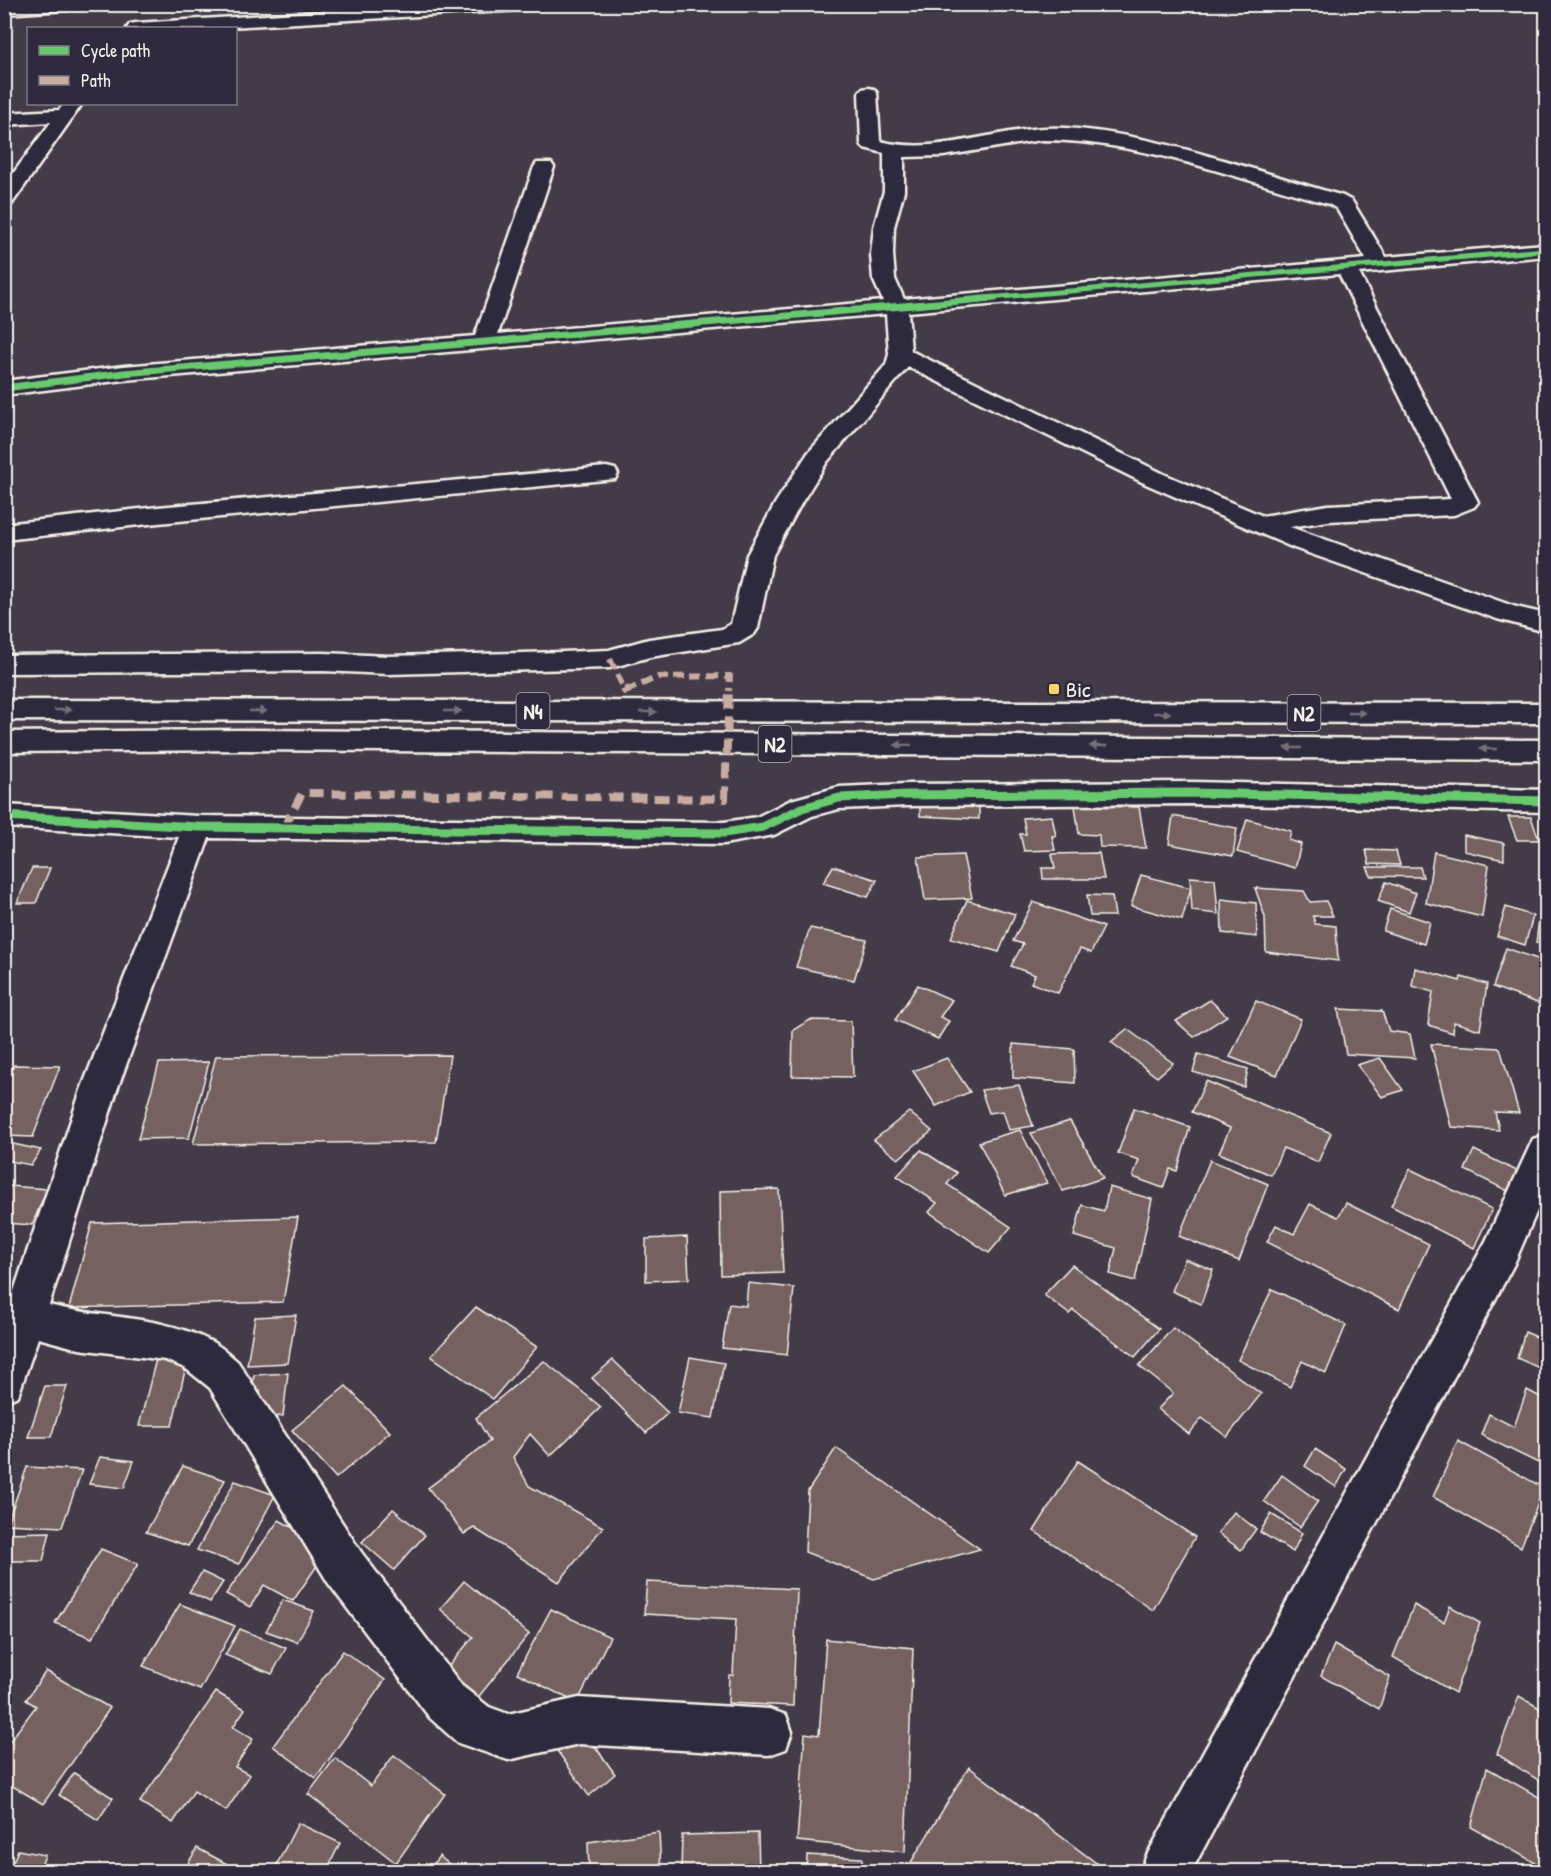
<svg xmlns="http://www.w3.org/2000/svg" width="1551" height="1876" font-family="'Patrick Hand',sans-serif">
<style>
.building{fill:#746261;stroke:#f4f1e8;stroke-width:1.5}
.lines{fill:none;stroke-linecap:round;stroke-linejoin:round}
.street-casing{stroke:#f4f1e8;stroke-width:5}
.highway-casing{stroke:#f4f1e8;stroke-width:5}
.street{fill:#2f2a3d;fill-rule:evenodd}
.highway{fill:#2f2a3d;fill-rule:evenodd}
.quiet-far1{stroke:#c7aca2;stroke-width:6;stroke-dasharray:11 6;stroke-linecap:butt}
.quiet{stroke:#c7aca2;stroke-width:8;stroke-dasharray:15 8;stroke-linecap:butt}
.cycleway-far2-casing{stroke:#2f2a3d;stroke-width:8}
.cycleway-far1-casing{stroke:#2f2a3d;stroke-width:10}
.cycleway-casing{stroke:#2f2a3d;stroke-width:13}
.cycleway-far2{stroke:#67ca6e;stroke-width:5}
.cycleway-far1{stroke:#67ca6e;stroke-width:7}
.cycleway{stroke:#67ca6e;stroke-width:9}
.oneway{fill:#747079}
.poi-dot{fill:#ffd166;stroke:#2f2a3d;stroke-width:2}
.labels{text-anchor:middle;dominant-baseline:central;stroke-width:6;stroke-linejoin:round;paint-order:stroke}
.shield{fill:#2f2a3d;stroke:#b9b5b5;stroke-width:1.5}
.shield-label{font-size:21px;font-weight:bold;fill:#f4f1e8}
.poi-label{font-size:22px;fill:#f4f1e8;stroke:#2f2a3d;text-anchor:start}
</style>
<rect width="100%" height="100%" fill="#443b48"/>
<filter id="ink" filterUnits="userSpaceOnUse"><feTurbulence type="fractalNoise" baseFrequency=".0167" numOctaves="2"/><feDisplacementMap in="SourceGraphic" scale="12" xChannelSelector="R" yChannelSelector="G"/><feConvolveMatrix kernelMatrix="1 2 1 2 8 2 1 2 1" color-interpolation-filters="sRGB"/></filter>
<g filter="url(#ink)">
<g class="building">
<path d="M920,804L979,807V819L920,816Z"/>
<path d="M1075,806L1139,807L1146,848L1100,847L1099,835L1079,834Z"/>
<path d="M1052,816L1056,836H1052L1055,850L1024,851L1020,834H1026L1023,818Z"/>
<path d="M1173,816L1237,828L1233,856L1169,844Z"/>
<path d="M1508,817H1531L1539,840H1517Z"/>
<path d="M1247,819L1291,831L1289,840L1301,844L1295,868L1237,852Z"/>
<path d="M1464,835L1504,843V860L1464,851Z"/>
<path d="M1366,850L1396,851L1400,865L1369,864Z"/>
<path d="M1434,852L1489,865L1482,917L1426,903Z"/>
<path d="M1099,853L1104,879H1043L1042,868H1055L1052,854Z"/>
<path d="M963,855L972,898L925,900L918,857Z"/>
<path d="M833,866L877,880L868,897L823,883Z"/>
<path d="M1367,867H1420L1423,877L1371,876Z"/>
<path d="M32,868H50L36,903H17Z"/>
<path d="M1141,875L1191,888L1182,920L1131,906Z"/>
<path d="M1190,877L1215,879L1218,914L1192,911Z"/>
<path d="M1386,882L1416,893L1409,912L1378,901Z"/>
<path d="M1255,888L1304,891L1310,902L1326,901L1333,916H1313L1315,924L1336,926L1338,961L1266,952L1265,917Z"/>
<path d="M1087,895L1112,896L1115,916H1090Z"/>
<path d="M1221,899L1256,903L1257,937L1222,933Z"/>
<path d="M967,900L1015,914L999,952L951,938Z"/>
<path d="M1033,902L1104,927L1091,953L1080,949L1058,993L1031,983L1035,975L1011,966L1023,944L1013,941Z"/>
<path d="M1506,907L1533,916L1525,945L1497,936Z"/>
<path d="M1390,909L1430,922L1424,944L1383,931Z"/>
<path d="M1540,911L1546,912V945L1536,943Z"/>
<path d="M810,928L867,940L854,980L796,967Z"/>
<path d="M1506,948L1546,962V1006L1493,987Z"/>
<path d="M1415,968L1460,981L1461,977L1487,984L1480,1030L1454,1022L1453,1033L1428,1025L1433,992L1412,986Z"/>
<path d="M918,985L952,1000L940,1017L949,1021L938,1039L895,1020Z"/>
<path d="M1210,1000L1227,1016L1194,1037L1176,1021Z"/>
<path d="M1256,1001L1301,1019L1277,1075L1230,1057Z"/>
<path d="M1338,1009L1382,1011L1389,1031L1410,1034L1415,1058L1346,1054Z"/>
<path d="M810,1020L851,1021L853,1077L792,1076L793,1030Z"/>
<path d="M1127,1029L1173,1063L1157,1077L1111,1042Z"/>
<path d="M1013,1044L1074,1049L1075,1083L1013,1078Z"/>
<path d="M1431,1044L1500,1048L1519,1113L1495,1112L1499,1130L1451,1127Z"/>
<path d="M1198,1054L1248,1069L1244,1087L1193,1072Z"/>
<path d="M450,1055L436,1142L193,1144L216,1056Z"/>
<path d="M947,1058L970,1092L936,1106L913,1071Z"/>
<path d="M1380,1058L1403,1090L1382,1097L1357,1065Z"/>
<path d="M209,1062L189,1138L138,1139L159,1063Z"/>
<path d="M14,1065L60,1066L33,1137L4,1136V1089Z"/>
<path d="M1206,1081L1331,1133L1318,1162L1283,1148L1271,1175L1219,1153L1230,1128L1192,1112Z"/>
<path d="M1019,1085L1033,1126L1009,1130L1003,1111L989,1113L981,1090Z"/>
<path d="M1134,1108L1190,1127L1177,1171L1170,1169L1163,1188L1133,1177L1139,1160L1118,1153Z"/>
<path d="M909,1112L932,1131L898,1159L874,1140Z"/>
<path d="M1070,1121L1103,1178L1063,1191L1031,1133Z"/>
<path d="M1020,1130L1047,1183L1005,1195L979,1142Z"/>
<path d="M4,1142L41,1150L31,1165L4,1160Z"/>
<path d="M921,1150L957,1173L947,1184L1011,1227L989,1253L929,1212L937,1203L897,1176Z"/>
<path d="M1474,1150L1523,1174L1514,1194L1465,1170Z"/>
<path d="M1210,1160L1268,1184L1239,1261L1179,1236Z"/>
<path d="M1410,1169L1492,1209L1474,1248L1391,1206Z"/>
<path d="M9,1186L47,1189L32,1225L4,1223V1197Z"/>
<path d="M1109,1187L1152,1199L1135,1281L1110,1274L1116,1248L1074,1236L1082,1205L1104,1211Z"/>
<path d="M779,1189L783,1273L721,1275L720,1191Z"/>
<path d="M1346,1203L1429,1244L1399,1309L1267,1242L1276,1225L1294,1234L1310,1204L1338,1217Z"/>
<path d="M298,1217L283,1302L69,1308L92,1223Z"/>
<path d="M687,1237L689,1279L646,1281V1239Z"/>
<path d="M1185,1259L1213,1270L1201,1304L1172,1291Z"/>
<path d="M1072,1265L1159,1329L1135,1357L1073,1310L1069,1314L1044,1295Z"/>
<path d="M748,1283L794,1288L787,1355L722,1348L729,1304L746,1306Z"/>
<path d="M1272,1289L1346,1325L1326,1373L1302,1361L1290,1387L1238,1360Z"/>
<path d="M476,1307L537,1347L493,1399L431,1356Z"/>
<path d="M296,1315L288,1363L247,1365L255,1317Z"/>
<path d="M1173,1328L1261,1394L1227,1437L1202,1418L1189,1434L1158,1409L1173,1393L1139,1366Z"/>
<path d="M1525,1332L1546,1341V1371L1517,1358Z"/>
<path d="M690,1357L724,1363L713,1418L678,1413Z"/>
<path d="M188,1358L172,1426H139L156,1359Z"/>
<path d="M613,1360L668,1413L646,1433L592,1378Z"/>
<path d="M544,1361L601,1407L550,1456L530,1434L513,1457L529,1486L603,1527L559,1582L474,1528L464,1534L428,1488L490,1441L476,1418Z"/>
<path d="M288,1373L283,1416L257,1418L260,1391L251,1392L254,1375Z"/>
<path d="M45,1386H67L51,1437H28Z"/>
<path d="M346,1386L390,1432L336,1478L292,1430Z"/>
<path d="M1527,1390L1546,1400V1437L1538,1463L1481,1435L1489,1414L1514,1427Z"/>
<path d="M1458,1441L1544,1488L1521,1547L1433,1497Z"/>
<path d="M836,1448L980,1549L874,1579L805,1552L808,1491Z"/>
<path d="M1315,1449L1346,1469L1336,1487L1305,1466Z"/>
<path d="M100,1457L134,1461L124,1488L89,1484Z"/>
<path d="M1078,1461L1195,1537L1153,1610L1034,1531Z"/>
<path d="M183,1466L225,1480L188,1546L146,1532Z"/>
<path d="M27,1467L82,1470L62,1527L7,1524Z"/>
<path d="M1282,1475L1318,1501L1300,1527L1264,1501Z"/>
<path d="M235,1481L275,1495L239,1564L197,1550Z"/>
<path d="M393,1509L425,1535L394,1570L362,1542Z"/>
<path d="M1234,1512L1256,1529L1241,1550L1218,1533Z"/>
<path d="M1271,1514L1302,1533L1293,1552L1260,1532Z"/>
<path d="M279,1520L329,1548L293,1601L264,1585L250,1607L226,1594Z"/>
<path d="M50,1532L43,1561H4V1533Z"/>
<path d="M101,1549L138,1564L92,1638L55,1623Z"/>
<path d="M202,1572L223,1582L210,1602L189,1592Z"/>
<path d="M464,1581L529,1634L476,1700L443,1673L473,1637L440,1609Z"/>
<path d="M647,1582L797,1589L793,1706L728,1703L729,1675H733L736,1619L644,1614Z"/>
<path d="M283,1600L314,1611L297,1642L266,1631Z"/>
<path d="M180,1604L235,1626L200,1690L143,1666Z"/>
<path d="M1414,1605L1444,1622L1450,1606L1480,1623L1455,1693L1393,1657Z"/>
<path d="M551,1609L610,1637L577,1703L517,1673Z"/>
<path d="M240,1629L286,1648L272,1674L225,1655Z"/>
<path d="M826,1639L913,1648L905,1852L797,1841L805,1733L819,1735Z"/>
<path d="M1334,1645L1390,1677L1379,1709L1321,1676Z"/>
<path d="M343,1651L385,1680L316,1778L273,1746Z"/>
<path d="M46,1671L110,1708L43,1804L4,1781V1749L36,1706L26,1700Z"/>
<path d="M216,1692L245,1709L233,1727L253,1739L235,1767L250,1775L226,1811L194,1791L173,1823L140,1802Z"/>
<path d="M1519,1696L1546,1712V1785L1497,1754Z"/>
<path d="M581,1727L615,1774L589,1796L556,1749Z"/>
<path d="M394,1755L445,1794L396,1863L308,1794L335,1758L371,1786Z"/>
<path d="M969,1767L1108,1872H905Z"/>
<path d="M1487,1768L1546,1801V1869L1471,1827Z"/>
<path d="M74,1773L113,1798L98,1820L59,1795Z"/>
<path d="M298,1823L340,1843L326,1872H273Z"/>
<path d="M659,1832L661,1872H589L588,1842Z"/>
<path d="M758,1833L759,1872H681L682,1835Z"/>
<path d="M197,1848L242,1872H183Z"/>
<path d="M18,1850L45,1855L39,1872H9Z"/>
<path d="M807,1855L862,1858V1872H806Z"/>
<path d="M439,1856L459,1872H428Z"/>
</g>
<g class="lines">
<defs>
<g id="street">
<path d="M4,4H88L80,9L4,14Z"/>
<path d="M445,4H546L538,9L213,28H127L130,24L136,23Z"/>
<path d="M868,88L874,89L877,93L880,141C942,157 1003,124 1065,128C1158,134 1254,171 1343,196L1352,201L1386,257L1546,244V256L1359,273L1478,502L1474,507L1454,515L1328,521L1290,527L1516,607L1546,614V632L1497,619L1294,548L1148,485L908,367L827,462L802,502L773,555L758,628L754,634L739,643L650,657L610,668L388,674L324,671L4,673V655L324,653L388,656L563,652L609,650L649,639L722,629L731,624L747,555L776,502L808,453L886,365L889,354L886,314L124,380L4,395V381L124,366L475,336L534,167L537,163H551L554,167L498,334L883,301L873,279L871,254L874,227L884,191V153L864,148L861,144L859,93L862,89ZM1041,140C1139,140 1235,178 1329,204L1337,209L1366,259L904,299L895,279L893,254L894,227L904,191V157L943,156ZM1339,274L1451,499L1328,505L1263,516L1166,475L911,351L908,312Z"/>
<path d="M64,104H82L11,205L4,207V186L51,122L4,125V113L59,110Z"/>
<path d="M606,467L615,469L618,474L615,479L158,523L4,540V524L158,507Z"/>
<path d="M1192,782L1546,790V812L1192,804L907,806L839,809L812,816L774,835L724,844L209,838L117,1090L49,1305C103,1319 163,1315 212,1342C222,1347 230,1355 238,1362L361,1552L462,1686L489,1707L508,1714L579,1698L769,1709L786,1715L792,1732L786,1749L769,1755L579,1744L508,1760L458,1743L430,1718L329,1584L210,1388L185,1368L165,1360L79,1349L38,1338L18,1396L4,1402V1301L11,1300L81,1090L179,837L4,827V805L198,816L724,822L757,817L791,800L839,787L907,784Z"/>
<path d="M1546,1135V1190L1514,1264L1191,1872H1140L1147,1855L1486,1241L1533,1139Z"/>
</g>
<g id="highway">
<path d="M4,700L1546,703V723L4,720Z"/>
<path d="M242,730L1546,740V760L242,750L4,752V732Z"/>
</g>
</defs>
<use href="#street" class="street-casing"/>
<use href="#highway" class="highway-casing"/>
<use href="#street" class="street"/>
<use href="#highway" class="highway"/>
<g class="quiet-far1">
<path d="M610,659L625,691"/>
<path d="M626,691L658,677L730,676L729,691"/>
</g>
<g class="quiet">
<path d="M624,689L625,691L630,689"/>
<path d="M284,828L302,793L725,799L729,689"/>
</g>
<defs>
<path id="cycleway-far2" d="M977,299L1546,250"/>
<path id="cycleway-far1" d="M4,388L124,373L995,298"/>
<path id="cycleway" d="M4,816L198,827L724,833L763,827L802,808L839,798L907,795L1192,793L1546,801"/>
</defs>
<use href="#cycleway-far2" class="cycleway-far2-casing"/>
<use href="#cycleway-far1" class="cycleway-far1-casing"/>
<use href="#cycleway" class="cycleway-casing"/>
<use href="#cycleway-far2" class="cycleway-far2"/>
<use href="#cycleway-far1" class="cycleway-far1"/>
<use href="#cycleway" class="cycleway"/>
</g>
<defs><path id="oneway-solid" d="M-6-.8H1V-3.2L6.5 0L1 3.2V.8H-6Z" transform="scale(1.5)"/></defs>
<g class="oneway">
<use href="#oneway-solid" transform="translate(63 710)"/>
<use href="#oneway-solid" transform="translate(258 711)"/>
<use href="#oneway-solid" transform="translate(453 711)"/>
<use href="#oneway-solid" transform="translate(648 712)"/>
<use href="#oneway-solid" transform="translate(1162 713)"/>
<use href="#oneway-solid" transform="translate(1357 713)"/>
<use href="#oneway-solid" transform="translate(903 745) rotate(-180)"/>
<use href="#oneway-solid" transform="translate(1098 746) rotate(-180)"/>
<use href="#oneway-solid" transform="translate(1293 748) rotate(-180)"/>
<use href="#oneway-solid" transform="translate(1488 749) rotate(-180)"/>
</g>
</g>
<rect class="poi-dot" x="1048" y="683" width="12" height="12" rx="3"/>
<g class="labels">
<g class="shield">
<rect x="516.5" y="693" width="33" height="36" rx="4.5"/>
<rect x="1287.5" y="695" width="33" height="36" rx="4.5"/>
<rect x="758.5" y="726" width="33" height="36" rx="4.5"/>
</g>
<g class="shield-label">
<text x="533" y="711">N4</text>
<text x="1304" y="713">N2</text>
<text x="775" y="744">N2</text>
</g>
<g class="poi-label">
<text x="1066" y="689">Bic</text>
</g>
</g>
<rect width="1551" height="1876" fill="none" stroke="#2f2a3d" stroke-width="24"/>
<rect x="12" y="12" width="1527" height="1852" fill="none" stroke="#f4f1e8" stroke-width="2" filter="url(#ink)"/>
<rect x="27" y="27" width="210" height="78" fill="#2f2a3d" stroke="#7e7a81" stroke-width="1.5"/>
<rect x="39" y="46" width="30" height="9" fill="#67ca6e" stroke="#7e7a81" stroke-width="1.5"/>
<text x="81" y="57" font-size="18" fill="#f4f1e8">Cycle path</text>
<rect x="39" y="76" width="30" height="9" fill="#c7aca2" stroke="#7e7a81" stroke-width="1.5"/>
<text x="81" y="87" font-size="18" fill="#f4f1e8">Path</text>
</svg>
